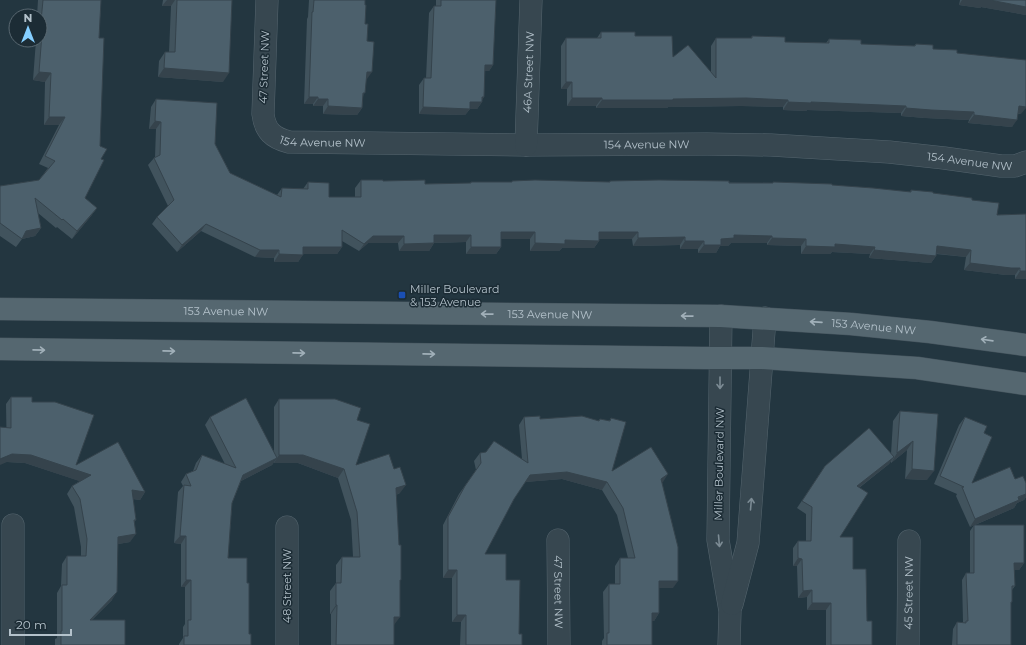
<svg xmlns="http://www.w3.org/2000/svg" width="1026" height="645" font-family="Montserrat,sans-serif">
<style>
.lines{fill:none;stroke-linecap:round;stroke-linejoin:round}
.minor-casing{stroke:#55656e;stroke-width:23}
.major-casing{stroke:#44535c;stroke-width:23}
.minor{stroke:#374750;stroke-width:22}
.major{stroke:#556770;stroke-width:22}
.wall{fill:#41535d}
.shaded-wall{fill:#35434c}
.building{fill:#4c606c;stroke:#35434c}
.oneway{stroke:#a1b0b9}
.oneway2{stroke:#7c8b94}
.transit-dot{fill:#1a4fb4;stroke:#1c2c35;stroke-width:1.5}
.labels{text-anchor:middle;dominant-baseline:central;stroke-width:3;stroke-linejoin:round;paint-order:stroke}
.street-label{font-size:11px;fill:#b4c2cb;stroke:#1c2c35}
.poi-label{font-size:11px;fill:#b4c2cb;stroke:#1c2c35;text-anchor:start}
</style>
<rect width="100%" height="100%" fill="#233640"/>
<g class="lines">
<defs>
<g id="minor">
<path id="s1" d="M267,0L263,114C265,131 273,138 289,142L526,145L707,144L771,145L889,152L944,158L1001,166H1015L1026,162"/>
<path id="s2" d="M526,145L531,0"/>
<path d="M721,316L718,540L730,611L729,645"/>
<path d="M13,525V645"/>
<path id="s3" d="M558,540L559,645"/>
<path d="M732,604L748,543L765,318"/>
<path d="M287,645V527"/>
<path id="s4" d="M908,645L909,541"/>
</g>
<g id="major">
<path id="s5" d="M0,309L721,316L851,324L930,332L1026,345"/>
<path d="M0,349L703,358H762L917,368L1026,384"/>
</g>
</defs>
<use href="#minor" class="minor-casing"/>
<use href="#major" class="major-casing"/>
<use href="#minor" class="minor"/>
<use href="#major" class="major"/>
</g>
<g class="wall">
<path d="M38,0H101L99,38L100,146L101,159L85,198L97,208L91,216L72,239L57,227L56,228L38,213L41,228L35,236L22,239L16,247L0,236V186L39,180L48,168L39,164L59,125H44L45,82L33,80L36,40H40V16H37Z"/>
<path d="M163,0H232L223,82L158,77L159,61L165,52H169L171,6H162Z"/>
<path d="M309,0H365V24L367,41V79H366L363,97L362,108L357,115L323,114V106H313V104H304L307,19L308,17Z"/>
<path d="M436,0H496L493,65L489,71H484V97L482,100V102L477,109H470L465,115L419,114V85L424,78H426L429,13L434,6H436Z"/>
<path d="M960,0H1026V15L981,7L980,8L959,5Z"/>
<path d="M601,32L635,36L673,57L711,72V46L716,38H751L752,36L785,42L826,43L829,39L861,44L914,46L916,44L933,49L957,53L1021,114H1018L1012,127L968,123L969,120L925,118L901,116V113L807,110L806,111L783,110V107L741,106L668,107L667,108H596V106H567V89H561V46L566,38H597Z"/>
<path d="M156,99L215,144L230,173L277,195L282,188L303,189L308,182L329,197H355V188L361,180L425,184L470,183L471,182H512V181L609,182L610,181L773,183V182L832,185L910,192L911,190L972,200L997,215L1026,214V279H1015V275H1006L964,270L966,257L936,254V256L931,263L869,258L870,254L832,252L830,254H801V246L767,245V243H731L728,246H720L716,253H698V249H680V245L633,246L632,239H599V241L594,248H562L559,251H530V239H501V247L496,254H466V242L434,243L429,251H399L398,243H368L359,251L342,241V247L337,254H303L298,262H274V258L255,257L201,231L177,252L152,224L157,217L168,206L148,165L154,158L155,157L156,129H149L151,107Z"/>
<path d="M11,397L32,402L76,465L145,492L140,500L133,499L136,520L134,522L130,542L118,544L112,600L92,620L125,645H55V639L57,638V593L61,586L62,564L67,556H81V547L74,507L67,494L72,486L80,481L25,463L7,462L6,404Z"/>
<path d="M279,399L357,420L356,465L400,493L396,495L400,582L394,625V645H331V614H330V591L336,583V565L342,557H353L351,520L338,478L298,463H274V462L272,465L241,481L232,503L228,558L247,583L249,634L251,645H179V644L183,638V627L185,624V587H181V544L174,543L178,492L183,486L181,482L186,474L193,471L196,463L202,455L225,464L205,425L210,417L274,451V407Z"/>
<path d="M900,411L938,414L927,480L905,479L907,450L891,463V461L889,464L859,488L840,537L853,569L867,621L872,645H826V610H807V597L798,598L797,566H793V548L798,541H806V514L797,508L825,466L891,454L893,421Z"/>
<path d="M524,417L540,419L598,421L600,419L609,421L611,418L612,471L663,482H662L673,588H659V613L654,621H652V645H602V641L604,638L603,592L609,584H615V566L620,558H628L617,515L602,490L562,479L525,482L514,499L485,554L506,580L519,634L522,645H460L461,622H452V578H443V525L459,494L476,470L474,461L480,453L522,459L519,425Z"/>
<path d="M965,417L984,433L972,483L1015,479L1026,483V497L1024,500L1017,503L1014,508L975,525L1024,563L1019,570H1014L1015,586L1012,590V602L1011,603V645H952L953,629L957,622H963L962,580L966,573H970V531L974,525L970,527L956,496L957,494L934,484L959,425Z"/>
</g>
<g class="shaded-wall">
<path d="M167,0H175L171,6H162Z"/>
<path d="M962,0H990L1026,7V15L981,7L980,8L959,5Z"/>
<path d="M41,21H43L40,25V23Z"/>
<path d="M485,65H493L489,71H480Z"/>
<path d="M164,68L229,73L223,82L158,77Z"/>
<path d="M39,72L51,73L45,82L33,80Z"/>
<path d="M367,72H372L367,79H362Z"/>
<path d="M566,82H572L567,89H561Z"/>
<path d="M309,97H318L313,104H304Z"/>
<path d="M482,97H484L480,102H482L477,109H465L470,102Z"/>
<path d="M572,98H602L596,106H567Z"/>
<path d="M746,98L788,100L783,107L741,106L668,107L667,108H596L602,100Z"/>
<path d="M318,99H328L323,106H313Z"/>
<path d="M788,102H811L906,106L901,113L807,110L806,111L783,110Z"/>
<path d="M328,106L362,108L357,115L323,114Z"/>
<path d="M1019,106L1026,107V108L1021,114L1014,113Z"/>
<path d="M423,107L470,109L465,115L419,114Z"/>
<path d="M906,108L974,112L969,120L925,118L901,116Z"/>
<path d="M974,115L1017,120L1012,127L968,123Z"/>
<path d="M49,117H65L59,125H44Z"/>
<path d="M155,121L161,122L156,129H149Z"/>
<path d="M97,208L91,216L72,239L77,231Z"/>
<path d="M206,224L201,231L177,252L182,245Z"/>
<path d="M41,228L35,236L22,239L26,231Z"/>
<path d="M501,232H535L530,239H496Z"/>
<path d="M599,232H638L632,239H594Z"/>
<path d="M434,235H471L466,242L429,243Z"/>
<path d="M734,235L772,236L767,243H731L728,246H720L716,253H698L704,245L721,239Z"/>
<path d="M373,236H404L398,243H368L359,251L364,244Z"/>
<path d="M685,237L680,245L633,246L638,238Z"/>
<path d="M772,238L806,239L801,246L767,245Z"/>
<path d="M565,240L599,241L594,248H562L559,251H530L535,243Z"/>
<path d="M685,241H704L698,249H680Z"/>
<path d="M434,243L429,251H399L404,244Z"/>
<path d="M835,244L875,247L870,254L832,252L830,254H801L806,246Z"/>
<path d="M937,246L971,250L966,257L932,253Z"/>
<path d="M303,247H342L337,254H301L303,255L298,262H274L279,254Z"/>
<path d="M471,247H501L496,254H466Z"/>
<path d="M260,250H279L274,258L255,257Z"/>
<path d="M874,250L936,256L931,263L869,258Z"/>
<path d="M970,263L1020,268L1015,275H1006L964,270Z"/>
<path d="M1020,271H1026V279H1015Z"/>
<path d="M913,441L907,450L891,463L897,453Z"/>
<path d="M12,454L31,455L91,475L85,483L25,463L7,462L0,465V459Z"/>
<path d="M279,455H303L344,469L338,478L298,463H274Z"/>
<path d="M894,457L889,464L852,493L857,486Z"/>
<path d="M277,458L272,465L237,483L243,475Z"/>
<path d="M912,469L934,471L927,480L905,479Z"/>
<path d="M567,472L607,482L602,490L562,479L525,482L530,475Z"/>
<path d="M668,474L663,482L655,486L661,479Z"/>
<path d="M406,485L400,493L390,497L396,488Z"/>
<path d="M132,490L145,492L140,500L126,498Z"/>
<path d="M1026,494V497L1024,500L1017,503L1014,508L970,527L975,519Z"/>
<path d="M136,534L130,542L112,545L118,537Z"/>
<path d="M180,536H186L181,544L174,543Z"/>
<path d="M798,558L802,559L797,566H793Z"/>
<path d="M1014,563H1024L1019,570H1010Z"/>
<path d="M448,570H457L452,578H443Z"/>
<path d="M186,580H191L185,587H181Z"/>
<path d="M659,581H678L673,588H654Z"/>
<path d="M812,590L807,597L798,598L803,591Z"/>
<path d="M117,592L112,600L84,627L90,620Z"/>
<path d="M812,603H831L826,610H807Z"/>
<path d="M336,605H337L331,614H330Z"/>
<path d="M652,613H659L654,621H647Z"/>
<path d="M457,615H466L461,622H452Z"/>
<path d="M394,617H400L394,625Z"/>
</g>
<g class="building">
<path d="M43,0H101L99,38H104L100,146L107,149L101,159L104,160L85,198L97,208L77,231L63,219L62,220L35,198L41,228L26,231L22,239L0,223V186L39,180L55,161L45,156L65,117H49L51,73L39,72L43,21H41Z"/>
<path d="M177,0H232L229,73L164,68L165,52H175Z"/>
<path d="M314,0H365V5H366L365,24H368L367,41L374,42L372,72H367L365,93H363L362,108L328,106V99H318V97H309L312,12H313Z"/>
<path d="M441,0H496L493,65H485L484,97H482V102H470V109L423,107L424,78H431L434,6H441Z"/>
<path d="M990,0H1026V7Z"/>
<path d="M601,32H635V36H672L673,57L688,45L716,78V38H752V36L785,37V42L829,43V39L861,40V44L915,46L916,44L933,45V49L957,50V53L1026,60V107L1019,106L1017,120L974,115V112L931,110L906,108V106L811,102V103L788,102V100L746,98L673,99V100H602V98H572V82H566V38H601Z"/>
<path d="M156,99L217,103L215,144L230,173L281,197L282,188L308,189V182L329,183V197H361V180H383V181L425,180V184L471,183V182H512V181L535,180L610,182V181L659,180L729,181V183H773V182L832,184V185L873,188L911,192V190L933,192V193L972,198V200L999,203L997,215L1026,214V271H1020V268H1011L970,263L971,250L937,246L936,256L874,250L875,247L835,244V247L806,246V239L772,238V236L734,235V238L721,239V245H704V241H685V237L638,238V232H599V241L565,240V244L535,243V232H501V247H471V235H434V243L404,244V236H373L364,244L342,230V247H303V255L279,254V250H260L206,224L182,245L157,217L174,200L154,158L160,155L161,122L155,121Z"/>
<path d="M11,397H32V402H55L94,415L76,465L118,442L145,492L132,490L136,520H134L136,534L118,537L117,592L90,620H125V645H61V631H62V585H67V556H86L87,539L80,499L72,486L91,475L31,455L12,454L0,459V427L11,428Z"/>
<path d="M246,398L277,458L243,475L232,503L228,558H247V583H249V634H251V645H184V636H188V620H191V580H186V536H180L184,485L191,486L186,474L196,470L202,455L236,468L210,417Z"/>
<path d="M279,399H335L361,408L357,420L370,424L356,465L389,454L394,469L400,467L406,485L396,488L399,545H401V580H400V617H394V645H336L337,605H336V583H341L342,557H360L357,512L344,469L303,455H279Z"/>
<path d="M900,411L938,414L934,471L912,469L913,441L897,453Z"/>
<path d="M540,416V419L582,416L599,421L600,419L610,421L611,418L626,422L612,471L651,447L668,474L661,479L678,547V581H659V613H652V645H607V633H609V584H620V558H635L623,508L607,482L567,472L530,475L514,499L485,554H506V580H520L519,634H522V645H466V615H457V570H448V517L465,486L481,463L480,453L486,452L494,441L528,463L524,417Z"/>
<path d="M965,417L987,426L984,433L992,437L972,483L1010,467L1015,479L1023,476L1026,483V494L1018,497L1019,500L975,519L962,487H964L940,476Z"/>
<path d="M869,428L894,457L857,486L868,493L840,537H853V569H866L867,621H872V645H831V603H812V590L803,591L802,559L798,558V541H811L812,507L802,501L825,466Z"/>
<path d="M974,525H1024V563H1014L1015,586H1012V602H1011V645H957V622L966,623V621H968L966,573H974Z"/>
</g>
<defs><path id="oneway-shaft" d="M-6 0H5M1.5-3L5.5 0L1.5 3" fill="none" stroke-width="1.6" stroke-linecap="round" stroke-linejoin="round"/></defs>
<g class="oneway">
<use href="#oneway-shaft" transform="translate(487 314) rotate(-179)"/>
<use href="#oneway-shaft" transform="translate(687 316) rotate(-179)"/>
<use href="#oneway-shaft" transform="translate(816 322) rotate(-176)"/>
<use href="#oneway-shaft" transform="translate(987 340) rotate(-172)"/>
<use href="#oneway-shaft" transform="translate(39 350) rotate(1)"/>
<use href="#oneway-shaft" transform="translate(169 351) rotate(1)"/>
<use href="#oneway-shaft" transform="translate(299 353) rotate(1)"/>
<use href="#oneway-shaft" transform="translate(429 354) rotate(1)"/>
</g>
<g class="oneway2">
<use href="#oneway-shaft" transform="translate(720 383) rotate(90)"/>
<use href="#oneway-shaft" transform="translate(751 504) rotate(-85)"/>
<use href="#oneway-shaft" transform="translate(719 541) rotate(85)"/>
</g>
<rect class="transit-dot" x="398" y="291" width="8" height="8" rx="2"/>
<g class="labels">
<g class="street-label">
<text transform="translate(264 67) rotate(-88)">47 Street NW</text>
<text stroke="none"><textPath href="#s2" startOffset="73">46A Street NW</textPath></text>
<text stroke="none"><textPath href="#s1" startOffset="189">154 Avenue NW</textPath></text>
<text stroke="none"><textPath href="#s1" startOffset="513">154 Avenue NW</textPath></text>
<text stroke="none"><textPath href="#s1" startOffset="837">154 Avenue NW</textPath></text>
<text stroke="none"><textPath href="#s5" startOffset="226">153 Avenue NW</textPath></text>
<text stroke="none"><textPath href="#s5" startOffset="550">153 Avenue NW</textPath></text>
<text stroke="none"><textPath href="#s5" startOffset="874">153 Avenue NW</textPath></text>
<text transform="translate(719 464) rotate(-89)">Miller Boulevard NW</text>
<text transform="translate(287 586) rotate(-90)">48 Street NW</text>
<text stroke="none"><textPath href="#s3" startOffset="52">47 Street NW</textPath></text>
<text stroke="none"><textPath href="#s4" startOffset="52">45 Street NW</textPath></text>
</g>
<g class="poi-label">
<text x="410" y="289">Miller Boulevard<tspan x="410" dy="13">&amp; 153 Avenue</tspan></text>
</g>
</g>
<g transform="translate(28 28)"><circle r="19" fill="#1c2c35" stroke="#596871"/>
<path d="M0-3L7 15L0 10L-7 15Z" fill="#85cfff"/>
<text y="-6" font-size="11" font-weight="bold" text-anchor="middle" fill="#b4c2cb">N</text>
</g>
<path d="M10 629v6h61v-6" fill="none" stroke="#b4c2cb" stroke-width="2"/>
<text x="16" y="629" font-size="12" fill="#b4c2cb" stroke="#1c2c35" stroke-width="3" paint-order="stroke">20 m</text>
</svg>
